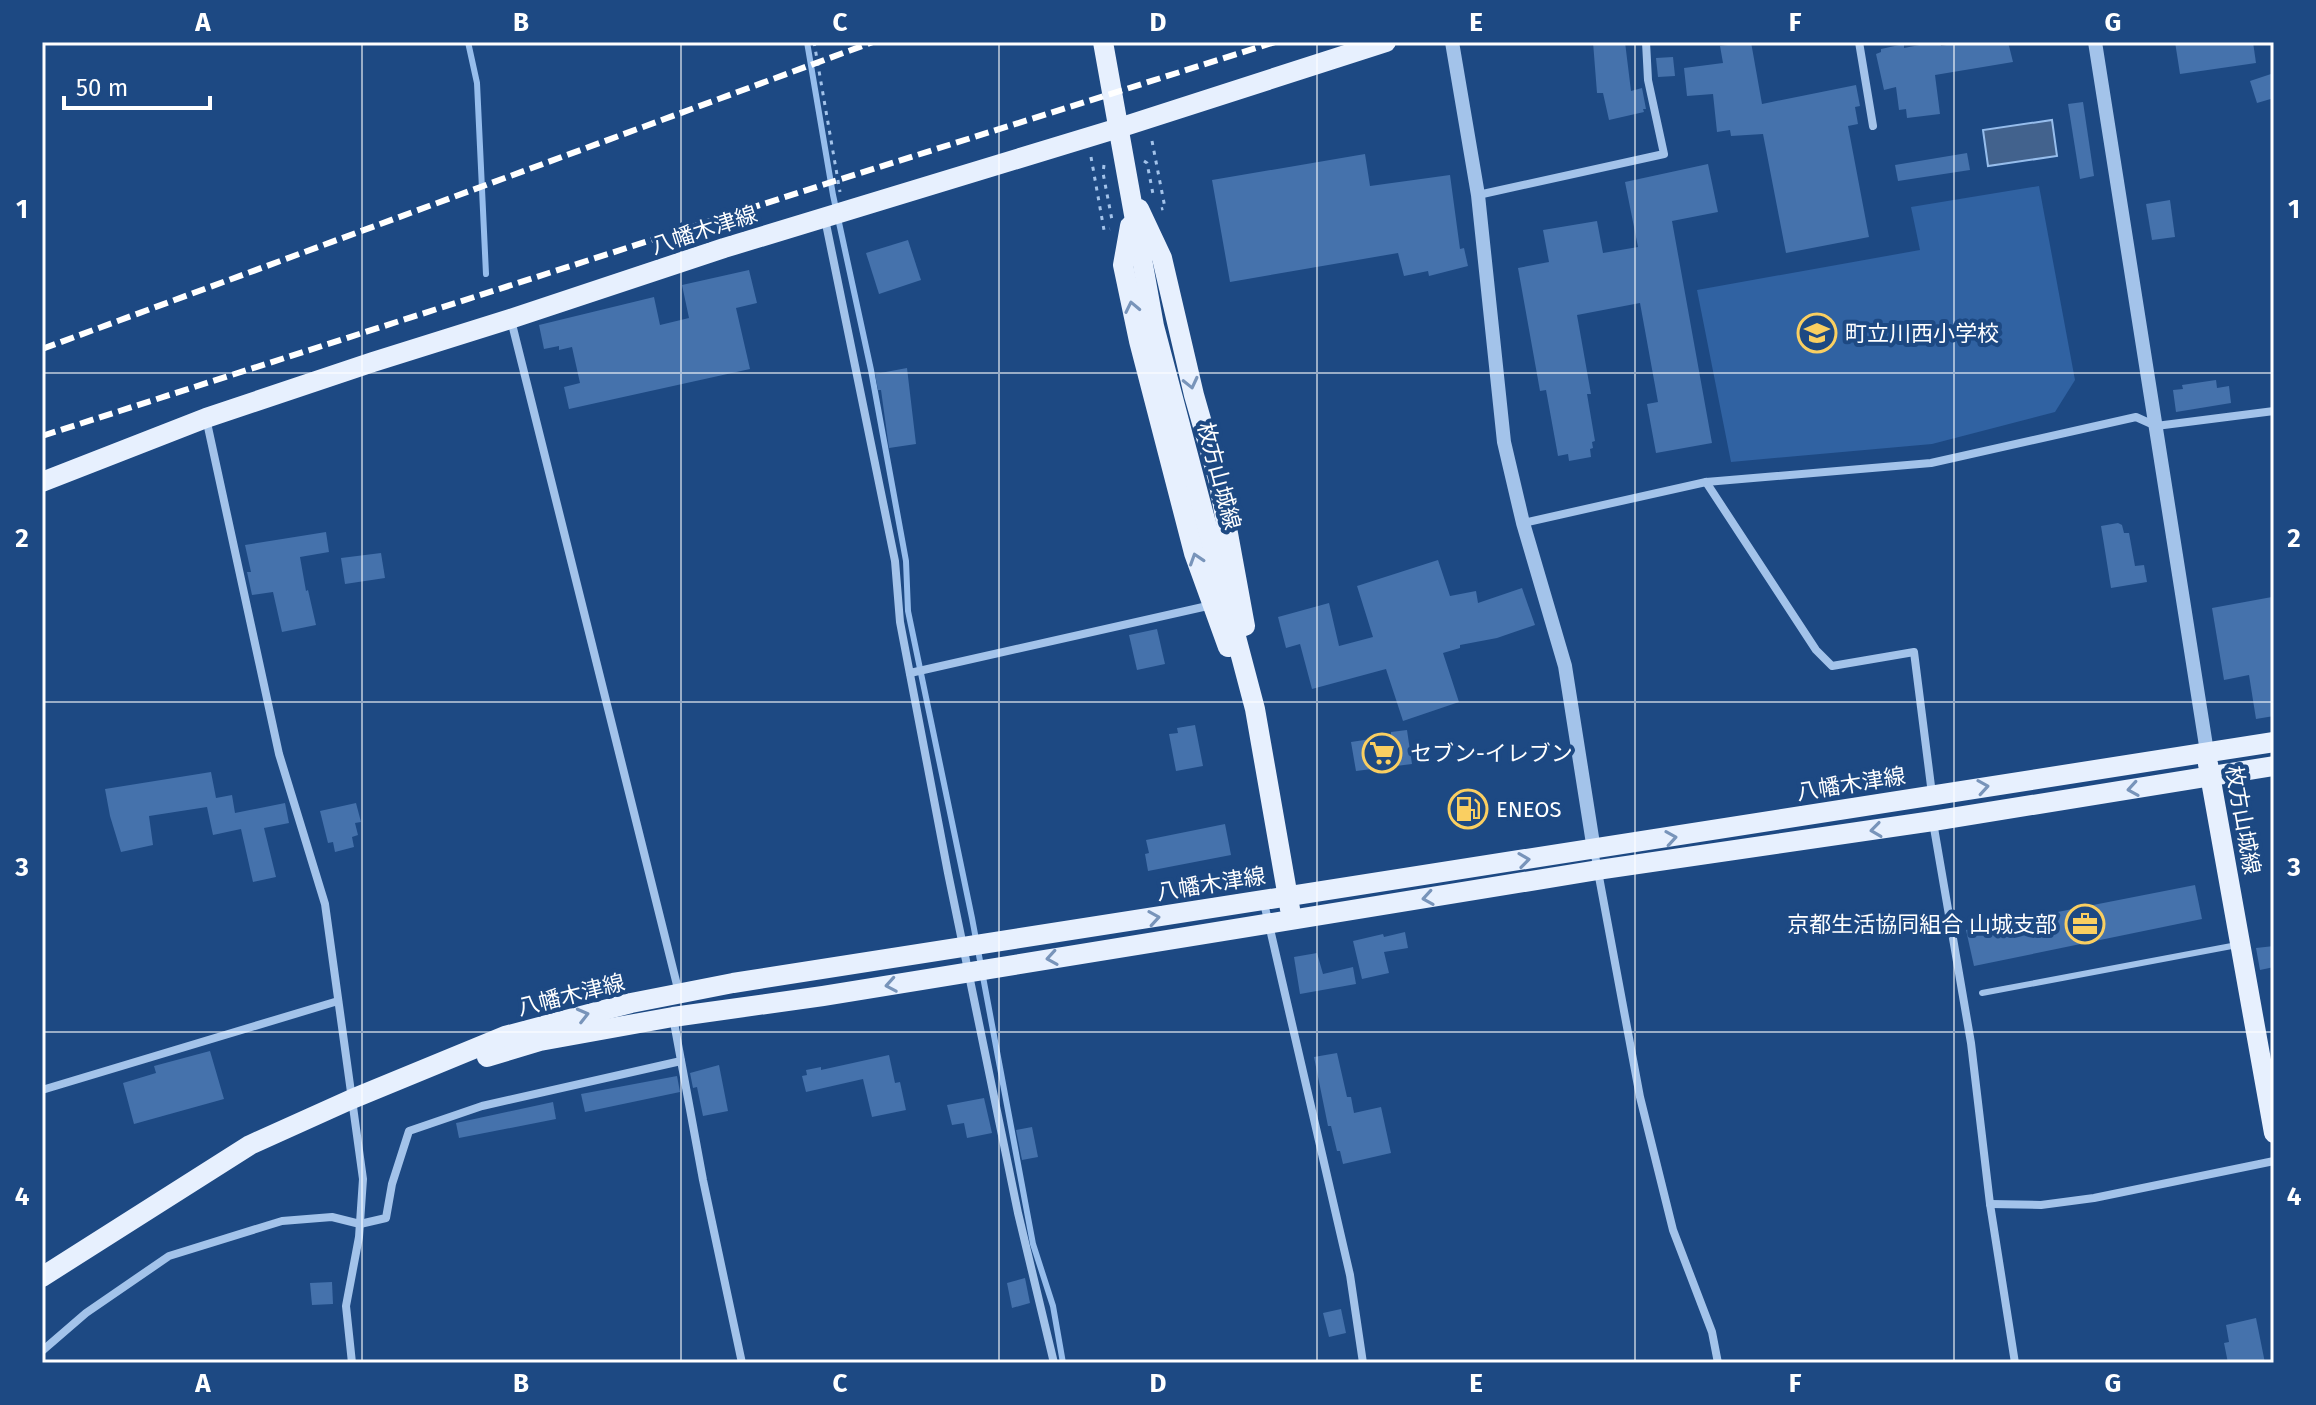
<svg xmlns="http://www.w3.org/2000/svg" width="2316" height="1405" font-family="'Fira Sans','Noto Sans JP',sans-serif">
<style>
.green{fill:#3062a2}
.water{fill:#42628d;stroke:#96bdec;stroke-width:2}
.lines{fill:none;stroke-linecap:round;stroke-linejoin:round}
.stream{stroke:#96bdec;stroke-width:6}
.building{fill:#4572ac}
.path{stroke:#a3c3ea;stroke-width:3;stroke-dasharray:4 6;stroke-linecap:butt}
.service{stroke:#a3c3ea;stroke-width:6}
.minor{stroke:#a3c3ea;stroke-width:8}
.tertiary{stroke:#a3c3ea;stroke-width:14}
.primary{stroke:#e7f0fe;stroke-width:20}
.rail{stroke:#fff;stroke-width:6;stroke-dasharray:14 6;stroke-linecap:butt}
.oneway{stroke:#7894ba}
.grid{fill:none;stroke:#fff;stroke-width:2;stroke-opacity:0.55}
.labels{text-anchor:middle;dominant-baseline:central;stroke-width:8;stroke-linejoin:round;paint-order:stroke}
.street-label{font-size:22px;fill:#fff;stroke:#1d4983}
.poi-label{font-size:22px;fill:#fff;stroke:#1d4983;text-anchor:start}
.neatline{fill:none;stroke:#fff;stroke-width:3}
.grid-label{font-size:26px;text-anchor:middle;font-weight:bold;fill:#fff}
</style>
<rect width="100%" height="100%" fill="#1d4983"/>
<path class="green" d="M2039,186L2075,380L2055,412L1932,444L1731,462L1697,290L1920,250L1911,207Z"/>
<path class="water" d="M2052,120L2057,156L1988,166L1983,130Z"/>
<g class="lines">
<g class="stream">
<path d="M468,42L477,83L486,274"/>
<path d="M807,42L833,195L871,370L906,561L908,611L972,918L1033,1244L1053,1306L1063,1363"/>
</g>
</g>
<g class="building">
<path d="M1593,42H1625L1631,91L1642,88L1646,109H1643L1644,112L1609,120L1603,93H1597Z"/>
<path d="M1751,42L1762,104L1856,85L1860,106L1855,107L1858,124L1848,126L1869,237L1786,253L1763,134L1731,136L1730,130L1717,132L1713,94L1687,96L1684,68L1723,63L1720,46Z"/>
<path d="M1935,42H1940L1941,46L1963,42H2008L2013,62L1935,75L1940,114L1907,118L1906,109L1899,110L1896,87L1884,90L1876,54L1881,52V49L1904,44V48Z"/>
<path d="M2175,42H2253L2256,63L2180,74Z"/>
<path d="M1673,57L1675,76L1658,77L1656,58Z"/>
<path d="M2274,73V98L2257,103L2250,81Z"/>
<path d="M2083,102L2094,176L2080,179L2068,104Z"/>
<path d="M1967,153L1970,170L1898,181L1895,165Z"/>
<path d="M1365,154L1370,186L1450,175L1460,249L1464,248L1468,266L1429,276L1428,271L1404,276L1398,253L1230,282L1212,180Z"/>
<path d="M1708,164L1718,212L1672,221L1712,443L1656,453L1647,404L1658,402L1640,303L1577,315L1591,394H1587L1595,441L1592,442L1593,448L1590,449L1591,457L1569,461L1568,454L1558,456L1546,390L1540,391L1518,268L1549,262L1543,230L1597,221L1603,253L1638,247L1625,182Z"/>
<path d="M2170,200L2175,237L2152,240L2146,204Z"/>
<path d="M908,240L921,280L879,294L866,253Z"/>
<path d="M749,270L757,303L736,308L750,369L569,409L564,387L580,383L572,347L559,350V346L544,349L539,325L654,297L660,325L689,318L682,285Z"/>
<path d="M907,368L916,444L889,448L881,390H878L875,374Z"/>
<path d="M2216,380L2217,388L2229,386L2231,403L2176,412L2173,390L2183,389L2182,385Z"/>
<path d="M2118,523L2122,525L2124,533H2129L2135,566L2144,565L2147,582L2111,588L2101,526Z"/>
<path d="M326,532L329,552L300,557L306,591L308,590L316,625L282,632L273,592L252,595L247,572H251L245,545Z"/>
<path d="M381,553L385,578L345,584L341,558Z"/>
<path d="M1438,560L1450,596L1476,591L1478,603L1522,588L1535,625L1497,638L1460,645V648L1443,653L1459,702L1403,721L1386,669L1312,689L1300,644L1286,648L1278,617L1329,603L1339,646L1373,637L1357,586Z"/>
<path d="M2272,597L2274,716L2256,719L2249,675L2224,680L2212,608Z"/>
<path d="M1157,629L1165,664L1137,670L1129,635Z"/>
<path d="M1195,725L1203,766L1176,771L1169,734L1178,733L1177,728Z"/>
<path d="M1407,730L1412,764L1356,771L1351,742L1391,736V732Z"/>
<path d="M211,772L216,798L232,795L235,813L285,803L289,823L264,828L276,877L253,882L241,829L213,835L207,807L149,816L153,845L121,852L110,816L105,789Z"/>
<path d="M356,803L361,822L355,823L358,835L352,837L354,847L335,852L333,842L328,843L320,811Z"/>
<path d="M1225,824L1231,855L1148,871L1145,854L1149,853L1146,840Z"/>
<path d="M2195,885L2202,919L1974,966L1966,930Z"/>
<path d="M1405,932L1408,948L1384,952L1389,973L1362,979L1353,941L1383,934L1384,937Z"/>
<path d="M2274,946V967L2260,970L2256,948Z"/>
<path d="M1317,953L1323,974L1353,967L1356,984L1300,994L1294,957Z"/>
<path d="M210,1051L224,1099L134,1124L123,1083L156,1073L154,1066Z"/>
<path d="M1337,1053L1347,1097H1351L1354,1113L1381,1107L1391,1153L1343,1164L1340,1151H1337L1331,1126H1328L1314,1057Z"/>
<path d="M889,1055L895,1083L900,1082L906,1110L872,1117L863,1079L806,1092L802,1076L807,1075L806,1070L821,1067V1070Z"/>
<path d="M719,1065L728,1111L703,1116L697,1087L693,1088L690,1073Z"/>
<path d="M677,1076L680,1092L585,1112L581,1094Z"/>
<path d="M984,1098L992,1133L967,1138L964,1123L952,1125L947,1105Z"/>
<path d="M553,1102L556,1119L459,1138L456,1123Z"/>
<path d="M1032,1127L1038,1157L1022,1160L1016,1130Z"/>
<path d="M1025,1278L1030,1303L1012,1308L1007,1283Z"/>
<path d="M332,1282L333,1304L312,1305L310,1283Z"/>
<path d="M1341,1309L1346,1333L1329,1337L1323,1313Z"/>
<path d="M2256,1318L2265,1363H2228L2224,1343L2229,1342L2226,1325Z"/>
</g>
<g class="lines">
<g class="path">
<path d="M814,42L840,192"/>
<path d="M1152,141L1165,208L1161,209"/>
<path d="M1091,157L1104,230L1110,229"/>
<path d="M1144,161L1147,163L1153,194"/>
<path d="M1104,165L1103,173L1112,220"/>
</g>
<path class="service" d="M1982,993L2237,945"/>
<g class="minor">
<path d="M1859,42L1873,126"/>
<path d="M1478,195L1664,154L1648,80L1646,42"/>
<path d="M825,219L895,561L900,622L948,873L1018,1213L1054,1363"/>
<path d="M511,320L679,993"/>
<path d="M206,418L279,754L325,904L363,1179L359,1237L346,1306L352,1363"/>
<path d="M1706,482L1816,650L1832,666L1914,652L1932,794"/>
<path d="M1523,523L1706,482L1931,463L2136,417L2156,426L2274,411"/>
<path d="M910,673L1212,605"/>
<path d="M1933,822L1971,1043L1990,1204L2015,1363"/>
<path d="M1594,850L1640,1097L1673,1230L1712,1332L1718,1363"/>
<path d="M1264,903L1350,1275L1363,1363"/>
<path d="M673,1017L703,1180L742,1363"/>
<path d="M42,1090L338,1001"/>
<path d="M1990,1204L2041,1205L2094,1198L2274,1161"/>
<path d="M42,1351L86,1313L169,1256L282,1221L332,1217L360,1224L386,1218L392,1184L409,1131L482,1106L681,1061"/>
</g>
<g class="tertiary">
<path d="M1452,42L1478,195L1504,442L1523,523L1565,666L1594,850"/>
<path d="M2095,42L2207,752"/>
</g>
<g class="primary">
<path d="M1103,42L1154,326L1255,709L1290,909"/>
<path d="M1139,209L1162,258L1194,395L1218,479L1245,626"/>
<path d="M1130,226L1123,265L1139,341L1194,553L1228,647"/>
<path d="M42,482L206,418L373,362L510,319L724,248L1122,127L1386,42"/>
<path d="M2208,764L2274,1133"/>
<path d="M487,1057L540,1041L673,1017L823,996L1598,870L1933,821L2274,766"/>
<path d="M42,1277L250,1145L352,1099L505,1036L631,1003L733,983L2274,742"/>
</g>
<g class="rail">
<path d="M42,349L873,42"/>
<path d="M42,436L838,180L1275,42"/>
</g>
</g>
<defs><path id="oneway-chevron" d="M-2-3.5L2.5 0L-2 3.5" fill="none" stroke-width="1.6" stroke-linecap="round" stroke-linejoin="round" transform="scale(2)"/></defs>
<g class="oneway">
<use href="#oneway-chevron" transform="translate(1132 307) rotate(-102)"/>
<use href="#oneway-chevron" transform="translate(1191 383) rotate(77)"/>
<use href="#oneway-chevron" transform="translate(1196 559) rotate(-108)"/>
<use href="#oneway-chevron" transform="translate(1983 787) rotate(-9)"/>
<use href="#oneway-chevron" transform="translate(2133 789) rotate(171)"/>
<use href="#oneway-chevron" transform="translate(1876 830) rotate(172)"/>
<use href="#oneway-chevron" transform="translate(1671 838) rotate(-9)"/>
<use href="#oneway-chevron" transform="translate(1524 860) rotate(-8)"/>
<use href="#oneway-chevron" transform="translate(1428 898) rotate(171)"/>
<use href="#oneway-chevron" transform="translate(1154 918) rotate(-9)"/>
<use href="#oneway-chevron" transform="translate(1052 958) rotate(171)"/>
<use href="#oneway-chevron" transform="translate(891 985) rotate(170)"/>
<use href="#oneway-chevron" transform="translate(583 1015) rotate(-14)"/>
</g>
<path class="grid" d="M362,42V1363M681,42V1363M999,42V1363M1317,42V1363M1635,42V1363M1954,42V1363M42,373H2274M42,702H2274M42,1032H2274"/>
<defs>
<symbol id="school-ring" viewBox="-11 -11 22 22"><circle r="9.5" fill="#1d4983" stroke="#facf61" stroke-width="1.5"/><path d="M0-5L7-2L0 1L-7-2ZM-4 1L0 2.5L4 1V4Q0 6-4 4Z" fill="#facf61"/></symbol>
<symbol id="supermarket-ring" viewBox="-11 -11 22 22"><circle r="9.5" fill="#1d4983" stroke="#facf61" stroke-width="1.5"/><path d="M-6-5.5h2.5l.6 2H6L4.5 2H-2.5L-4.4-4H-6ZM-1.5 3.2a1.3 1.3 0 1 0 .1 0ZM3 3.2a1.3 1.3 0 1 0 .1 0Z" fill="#facf61"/></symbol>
<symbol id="fuel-ring" viewBox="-11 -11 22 22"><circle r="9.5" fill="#1d4983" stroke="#facf61" stroke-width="1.5"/><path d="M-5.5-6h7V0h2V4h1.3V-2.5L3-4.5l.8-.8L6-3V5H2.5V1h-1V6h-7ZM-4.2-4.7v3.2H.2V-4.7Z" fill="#facf61"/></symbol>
<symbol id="office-ring" viewBox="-11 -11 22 22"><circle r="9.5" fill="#1d4983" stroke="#facf61" stroke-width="1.5"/><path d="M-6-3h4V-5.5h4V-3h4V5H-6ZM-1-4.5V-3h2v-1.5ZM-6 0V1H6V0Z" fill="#facf61"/></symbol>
</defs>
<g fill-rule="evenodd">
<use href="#school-ring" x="1795" y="311" width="44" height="44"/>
<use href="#supermarket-ring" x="1360" y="731" width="44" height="44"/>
<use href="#fuel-ring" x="1446" y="787" width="44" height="44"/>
<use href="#office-ring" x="2063" y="902" width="44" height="44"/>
</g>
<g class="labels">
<g class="street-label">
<text transform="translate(704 230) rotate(-18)">八幡木津線</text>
<text transform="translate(1219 476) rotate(75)">枚方山城線</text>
<text transform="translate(1851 784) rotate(-9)">八幡木津線</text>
<text transform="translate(2243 820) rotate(80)">枚方山城線</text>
<text transform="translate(1211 884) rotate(-9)">八幡木津線</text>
<text transform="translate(571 995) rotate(-14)">八幡木津線</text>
</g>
<g class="poi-label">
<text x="1845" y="333">町立川西小学校</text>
<text x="1410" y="753">セブン-イレブン</text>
<text x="1496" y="809">ENEOS</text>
<text x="2057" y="924" text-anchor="end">京都生活協同組合 山城支部</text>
</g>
</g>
<rect width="2316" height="1405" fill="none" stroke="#1d4983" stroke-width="88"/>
<path d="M64 96v12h146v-12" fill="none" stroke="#ffffff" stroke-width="4"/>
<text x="76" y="96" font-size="24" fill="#ffffff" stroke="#1d4983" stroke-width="6" paint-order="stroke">50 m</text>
<rect x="44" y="44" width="2228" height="1317" class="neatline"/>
<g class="grid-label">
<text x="203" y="31">A</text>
<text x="521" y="31">B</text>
<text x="840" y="31">C</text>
<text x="1158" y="31">D</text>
<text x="1476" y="31">E</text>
<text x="1795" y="31">F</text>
<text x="2113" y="31">G</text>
<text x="22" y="218">1</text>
<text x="2294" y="218">1</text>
<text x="22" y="547">2</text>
<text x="2294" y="547">2</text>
<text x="22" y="876">3</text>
<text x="2294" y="876">3</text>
<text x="22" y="1205">4</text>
<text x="2294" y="1205">4</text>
<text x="203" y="1392">A</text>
<text x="521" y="1392">B</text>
<text x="840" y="1392">C</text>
<text x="1158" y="1392">D</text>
<text x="1476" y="1392">E</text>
<text x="1795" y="1392">F</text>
<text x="2113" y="1392">G</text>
</g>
</svg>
